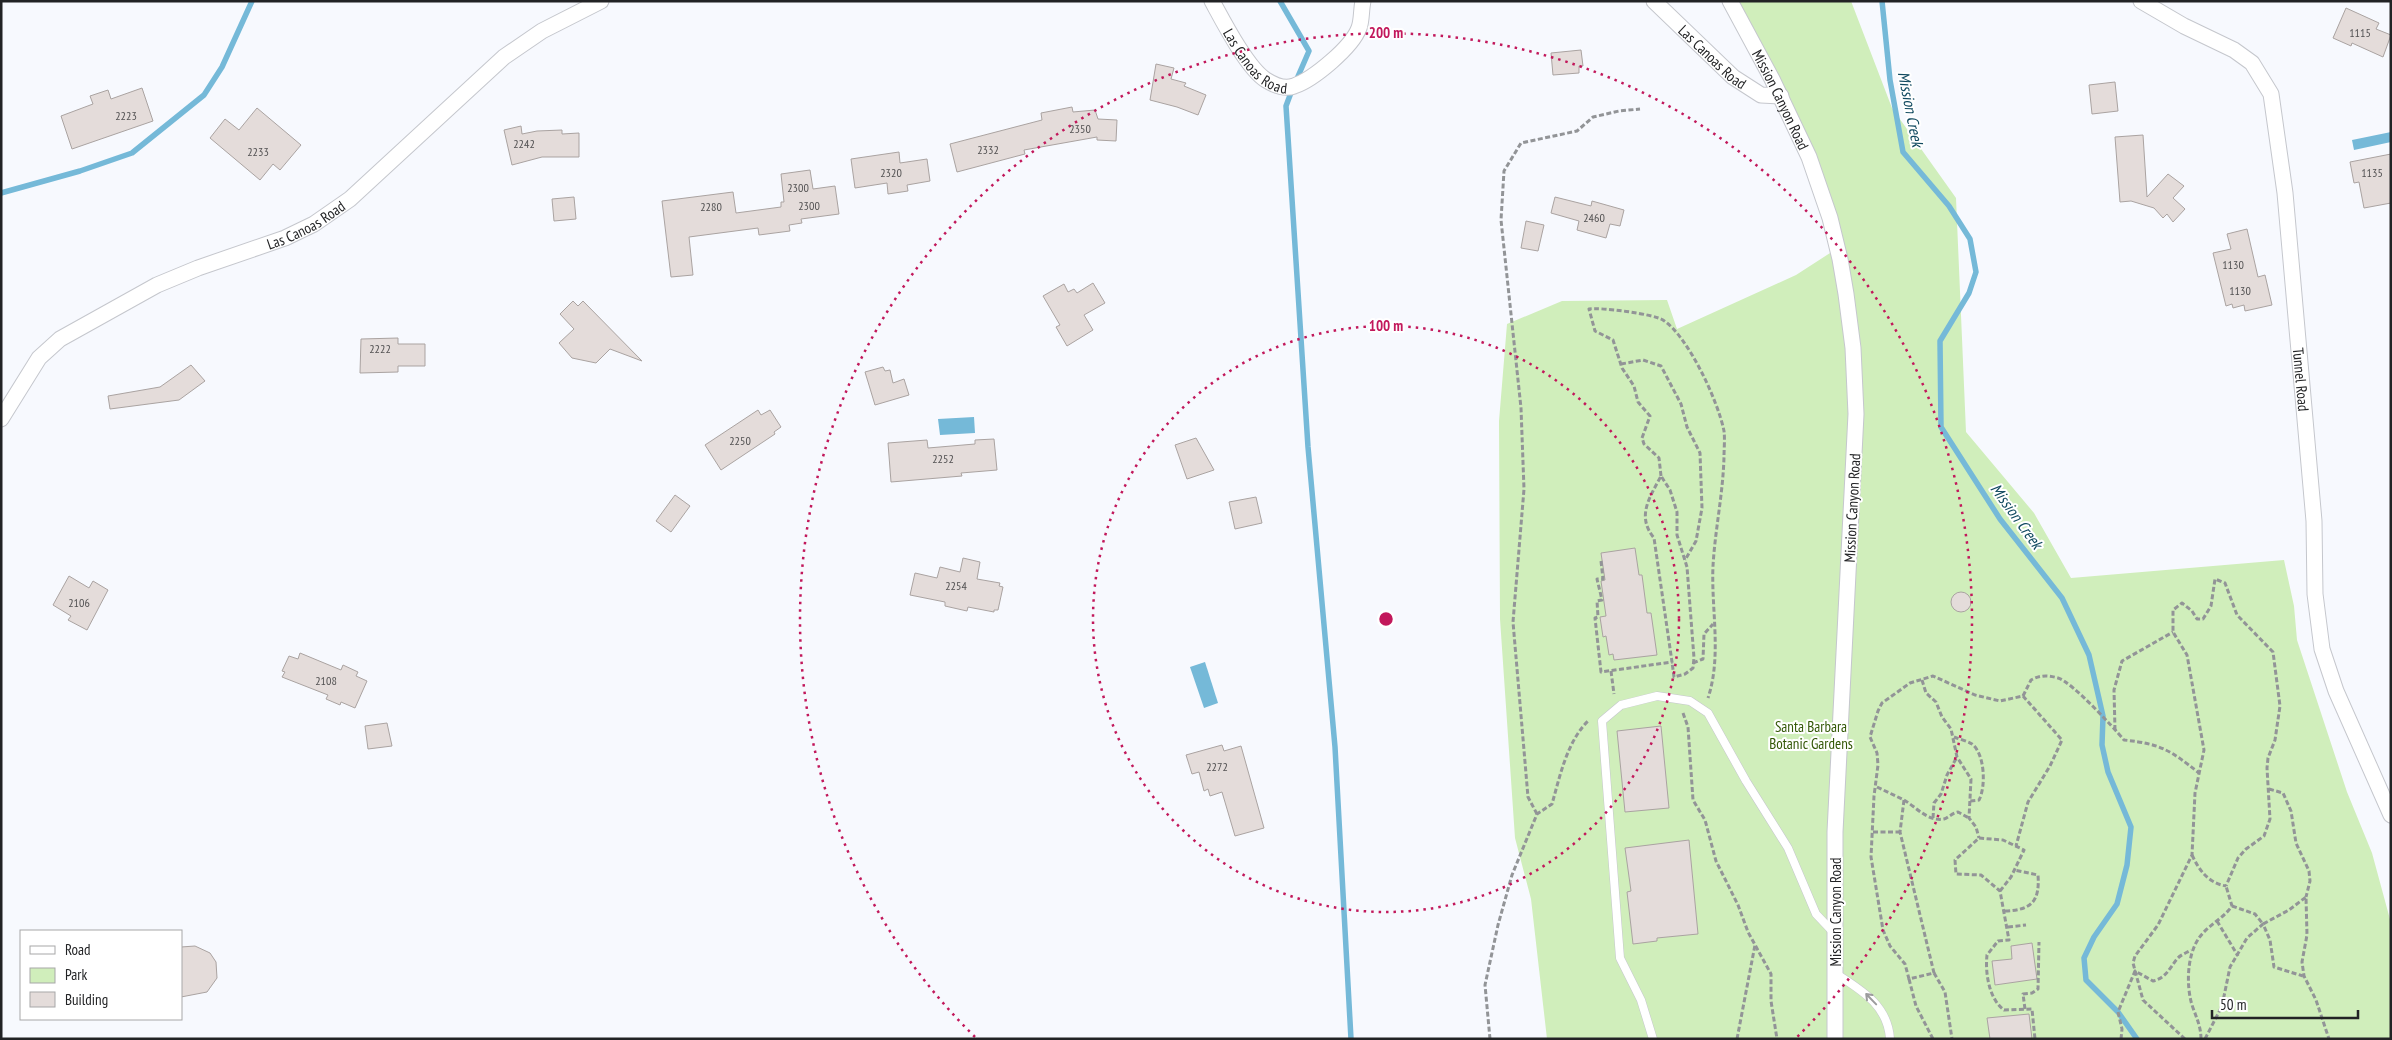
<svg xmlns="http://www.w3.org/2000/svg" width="2392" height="1040" font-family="'PT Sans Narrow',sans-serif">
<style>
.green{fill:#d0eebb}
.water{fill:#75b9d8}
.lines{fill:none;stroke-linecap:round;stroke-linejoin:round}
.stream{stroke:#75b9d8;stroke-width:5.5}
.building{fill:#e4dcda;stroke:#aaa3a1}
.service-casing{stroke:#c5c7cd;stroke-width:9}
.minor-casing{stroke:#c5c7cd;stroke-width:17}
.path{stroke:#929497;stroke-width:3;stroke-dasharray:5 2.5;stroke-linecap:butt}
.service{stroke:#fff;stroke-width:8}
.minor{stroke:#fff;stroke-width:15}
.oneway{stroke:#9c9c9d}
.ring{fill:none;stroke:#c2185b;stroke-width:2.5;stroke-dasharray:2.5 5}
.labels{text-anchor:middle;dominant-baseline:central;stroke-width:4;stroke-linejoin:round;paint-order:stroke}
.number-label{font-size:12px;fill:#525152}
.street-label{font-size:15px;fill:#222325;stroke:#fff}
.park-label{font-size:15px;fill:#335807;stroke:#fff}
.water-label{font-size:16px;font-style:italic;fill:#114a60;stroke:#fff}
.centre{fill:#c2185b;stroke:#fff;stroke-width:2.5}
.ring-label{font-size:15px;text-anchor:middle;font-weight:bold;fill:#c2185b;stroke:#fff;stroke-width:4;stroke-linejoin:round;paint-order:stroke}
</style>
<rect width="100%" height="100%" fill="#f7f9fe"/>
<path class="green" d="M1729,1H1851L1892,108L1956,198L1966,432L2034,513L2071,578L2284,560L2294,606L2297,640L2347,792L2372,853L2391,923V1039H1547L1531,899L1515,838L1500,619L1499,421L1507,324L1562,301L1667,300L1677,329L1796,275L1844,244Z"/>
<g class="water">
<path d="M2391,132V142L2354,150L2352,140Z"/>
<path d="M974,417L975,433L940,435L938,419Z"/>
<path d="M1205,662L1218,703L1204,708L1190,667Z"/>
</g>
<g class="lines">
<g class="stream">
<path d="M1280,1L1309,51L1296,81"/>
<path d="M1882,1L1890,80L1903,152L1949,206L1970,239L1976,272L1969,293L1940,341L1941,427L2000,519L2062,598L2089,655L2103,716L2102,745L2108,772L2131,827L2127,865L2117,904L2094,937L2084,958L2086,980L2118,1012L2137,1039"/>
<path d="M1292,90L1286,106L1308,447L1335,747L1351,1039"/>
<path d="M1,193L80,171L132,153L204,95L222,67L252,1"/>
</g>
</g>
<g class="building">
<path d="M2346,8L2379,23L2376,29L2391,35L2383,57L2352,43L2351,46L2333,38Z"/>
<path d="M1581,50L1583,66H1579V73L1553,75L1551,53Z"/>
<path d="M1156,64L1174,68L1171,79L1186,83L1184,86L1206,95L1198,115L1177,107L1150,100Z"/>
<path d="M2115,82L2118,111L2092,114L2089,85Z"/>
<path d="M142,88L153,121L72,149L61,116L93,104L90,96L108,90L111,99Z"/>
<path d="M1072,107L1073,112L1095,110L1098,119L1117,120L1116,141L1097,140V137L1024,150L1025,154L957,172L950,144L1042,120L1041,113Z"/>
<path d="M257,108L301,145L280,170L273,164L260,180L210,138L225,119L239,130Z"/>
<path d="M521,126L522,134L537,131L562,130V134L579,133V157H542L512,165L504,130Z"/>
<path d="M2143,135L2147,197L2168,174L2184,186L2173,198L2185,209L2173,222L2167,214L2163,218L2154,208L2131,201L2120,202L2115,137Z"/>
<path d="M899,152L900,163L927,159L930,181L907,185L908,191L888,194L887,183L855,188L851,159Z"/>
<path d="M2391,154V203L2364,208L2359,182L2354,183L2350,162Z"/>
<path d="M810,170L813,189L835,186L839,214L801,219L802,223L789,225L790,231L759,235L758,228L689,237L693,275L671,277L662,201L733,192L736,213L781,207V202H784L781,174Z"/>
<path d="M574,197L576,219L554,221L552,199Z"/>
<path d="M1555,197L1591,206L1592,201L1624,210L1620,226L1610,224L1606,238L1577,230L1579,221L1551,213Z"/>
<path d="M1526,221L1544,225L1538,251L1521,248Z"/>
<path d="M2247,229L2258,277L2265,275L2272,305L2245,311L2244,305L2233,308L2232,304L2226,306L2213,253L2231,249L2227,234Z"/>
<path d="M1093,283L1105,303L1084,315L1093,330L1067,346L1056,327L1060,325L1043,296L1064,284L1068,292L1074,289L1077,293Z"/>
<path d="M573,301L578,306L583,301L642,361L610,349L596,363L572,358L559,343L574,329L560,314Z"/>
<path d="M398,338V344H425V366H398V372L360,373L361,339Z"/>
<path d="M191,365L205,381L179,400L110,409L108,396L160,387Z"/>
<path d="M883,367L885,371L890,370L893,383L904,379L909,395L875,405L865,372Z"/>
<path d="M758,410L761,415L770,410L781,427L774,432L775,434L721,470L705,445Z"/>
<path d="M1196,438L1214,470L1187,479L1175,445Z"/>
<path d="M994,439L997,470L961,473L962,476L891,482L888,443L927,440L928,448L975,444V440Z"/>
<path d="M675,495L690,506L671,532L656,521Z"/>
<path d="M1256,497L1262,523L1235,529L1229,502Z"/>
<path d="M1635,548L1639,575H1642L1647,613H1651L1657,655L1614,660L1613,654L1609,655L1606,636L1603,637L1600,617L1606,616L1601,581L1605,580L1601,553Z"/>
<path d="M963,558L980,562L977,579L1000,583L999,586L1003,587L998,610H994V612L968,607L967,611L945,606V602L910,595L915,573L937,578L940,567L960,572Z"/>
<path d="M69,576L89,588L93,581L108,590L87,630L68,620L71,616L53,605Z"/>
<circle cx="1961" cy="602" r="10"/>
<path d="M300,653L341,670L343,665L358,672L356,676L367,681L355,708L341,702L340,705L326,699L328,695L282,677L285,672L282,671L289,656L298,659Z"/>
<path d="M387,723L392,746L368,749L365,726Z"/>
<path d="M1661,726L1669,808L1625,812L1617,731Z"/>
<path d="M1222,745L1224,751L1241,746L1264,828L1235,836L1222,792L1210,796L1208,789L1204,791L1199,772L1192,774L1186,755Z"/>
<path d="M1689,840L1698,934L1657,938V941L1633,944L1627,892L1631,891L1625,848Z"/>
<path d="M2032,943L2037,979L1995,985L1992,961L2012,959L2011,946Z"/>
<path d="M195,946L210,953L216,962L217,978L207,992L181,997V947Z"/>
<path d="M2029,1014L2032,1039H1990L1987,1018Z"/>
</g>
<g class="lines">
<defs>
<g id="service">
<path d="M1835,973C1861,990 1888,1005 1890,1039"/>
<path d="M1653,1039L1641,1000L1620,958L1602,721L1621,705L1657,696L1690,701L1708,713L1746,781L1788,848L1816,914L1834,933"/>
</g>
<g id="minor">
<path id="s1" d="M1212,1C1223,21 1247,68 1266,80C1274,85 1284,90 1294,86C1314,79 1352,47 1359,28C1362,20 1361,10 1363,1"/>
<path id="s2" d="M1654,1L1733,77L1761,95L1781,96"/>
<path id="s3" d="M1730,1L1772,79L1809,157L1830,218L1840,259L1846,294L1853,348L1856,414L1835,832V1039"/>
<path id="s4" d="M2141,1L2184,26L2234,50L2252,63L2271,94L2285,193L2314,521L2315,594L2322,649L2336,691L2391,815"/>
<path id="s5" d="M1,419L39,358L60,339L157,285L198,268L285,238L314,224L350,199L504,57L542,31L601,1"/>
</g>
</defs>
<use href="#service" class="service-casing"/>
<use href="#minor" class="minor-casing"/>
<g class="path">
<path d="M1621,364L1643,360L1661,366L1681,404L1687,427L1700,453L1702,508L1696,541L1685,560"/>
<path d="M1661,476L1659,458L1644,444L1642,438L1650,416L1638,402L1634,386L1622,368L1613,340L1595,331L1589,309C1600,307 1654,314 1663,320C1688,336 1718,401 1724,431C1725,439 1724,449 1724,457C1723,494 1715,530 1713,566C1711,609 1722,656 1708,698"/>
<path d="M1601,561L1603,579H1597L1602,600L1597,601L1598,617L1595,618L1601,672L1672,662L1654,538C1636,516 1650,497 1661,476L1670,490L1677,512V535L1687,567L1694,658L1693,668L1685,674L1674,677L1672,662"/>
<path d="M1693,663L1703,659L1704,634L1713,624"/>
<path d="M1611,671L1614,694"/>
<path d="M1922,680L1926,693L1936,702L1942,717L1951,729L1957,757L1971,779L1969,818L1976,827L1979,838"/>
<path d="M2023,696L2031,680C2040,675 2048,675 2058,678C2072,682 2113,727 2124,740C2161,744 2170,750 2199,773"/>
<path d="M1683,713L1688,727L1693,800L1705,820L1716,861L1738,905L1748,932L1771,974V1001L1777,1039"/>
<path d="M2115,730L2114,690L2122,661L2173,632"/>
<path d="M1954,737C1959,739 1967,741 1972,744C1985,754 1986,787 1979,800L1970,801"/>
<path d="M1877,787L1904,800L1900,832L1934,973L1909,979L1905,964L1890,946L1883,930L1871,857L1874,796L1878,765L1877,753L1870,737L1878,711L1882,703L1910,683L1933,676L1975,695L2000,701L2023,696L2062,740L2050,766L2028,802L2016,846"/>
<path d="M2269,789L2283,793L2291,811L2296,843L2309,871L2310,881L2306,897"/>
<path d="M1904,800C1916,807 1928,822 1944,819C1948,818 1952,813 1958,812L1969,818"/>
<path d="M1537,814L1528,797L1513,622L1524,489L1521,408L1501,220L1504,171L1521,143L1577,131L1593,117L1619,111L1640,109"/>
<path d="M1933,818L1934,803L1941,794L1947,775L1957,757"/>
<path d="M1873,832H1900"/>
<path d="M2192,855C2199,870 2208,883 2226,886"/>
<path d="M2000,891L2011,877L2024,850L2003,840L1979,838L1955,860L1956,874L1981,875L2000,891L2009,940L1998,941L1987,955C1985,973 1989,999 2004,1010L2032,1009L2035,1039"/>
<path d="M2232,906L2255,914L2263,924L2289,910L2306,897L2307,935L2302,962L2304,976L2316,1000L2329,1039"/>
<path d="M2005,911C2031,910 2040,902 2038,875L2014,870"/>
<path d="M2217,921L2238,956"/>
<path d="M2008,927L2026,925"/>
<path d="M1934,973L1945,992L1952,1039"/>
<path d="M1909,979L1916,1006L1933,1039"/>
<path d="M2025,1009L2023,994L2032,993L2038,989L2039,942"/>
<path d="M1490,1039L1485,985L1498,925L1512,875L1537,814L1552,804C1560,776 1567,741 1589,720"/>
<path d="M1737,1039L1755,945"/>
<path d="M2121,1039L2122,1029L2118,1012L2135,971L2153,981C2166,978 2169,969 2177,959C2180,955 2186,953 2191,950"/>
<path d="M2185,1039L2143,1000L2133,963L2135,956L2158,925L2192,855L2195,793L2204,750L2187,655L2173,632V610L2182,603L2192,611L2197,619H2203L2211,606L2215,579L2225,583L2237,615L2273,652L2280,706L2275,740L2268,758L2267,768L2270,819L2264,836L2246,849L2238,858L2226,886"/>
<path d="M2201,1039C2201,1026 2196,1017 2192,1005C2186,985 2187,955 2199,938C2208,925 2223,919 2232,906L2226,886"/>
<path d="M2205,1039L2222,1006L2230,967L2247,938L2263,924L2270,940L2274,967L2303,976"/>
</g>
<use href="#service" class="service"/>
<use href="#minor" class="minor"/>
</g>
<defs><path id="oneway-shaft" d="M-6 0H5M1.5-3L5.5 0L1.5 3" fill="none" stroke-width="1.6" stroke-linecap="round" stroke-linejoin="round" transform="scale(1.25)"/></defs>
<use class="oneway" href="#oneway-shaft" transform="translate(1871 999) rotate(-134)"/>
<g class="ring">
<circle cx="1386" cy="619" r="293"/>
<path d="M975 1037A586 586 0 1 1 1797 1037"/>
</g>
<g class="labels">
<g class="number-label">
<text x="2360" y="32">1115</text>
<text x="126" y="115">2223</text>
<text x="1080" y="128">2350</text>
<text x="524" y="143">2242</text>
<text x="988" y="149">2332</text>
<text x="258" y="151">2233</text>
<text x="891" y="172">2320</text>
<text x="2372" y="172">1135</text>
<text x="798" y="187">2300</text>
<text x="809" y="205">2300</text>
<text x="711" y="206">2280</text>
<text x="1594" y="217">2460</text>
<text x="2233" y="264">1130</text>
<text x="2240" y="290">1130</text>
<text x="380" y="348">2222</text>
<text x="740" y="440">2250</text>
<text x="943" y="458">2252</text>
<text x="956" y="585">2254</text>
<text x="79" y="602">2106</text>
<text x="326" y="680">2108</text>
<text x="1217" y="766">2272</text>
</g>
<g class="street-label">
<text stroke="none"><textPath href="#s1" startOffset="76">Las Canoas Road</textPath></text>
<text stroke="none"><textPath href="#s2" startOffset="81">Las Canoas Road</textPath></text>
<text stroke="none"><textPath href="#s3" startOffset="111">Mission Canyon Road</textPath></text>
<text stroke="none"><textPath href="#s5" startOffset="372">Las Canoas Road</textPath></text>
<text stroke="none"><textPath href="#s4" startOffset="451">Tunnel Road</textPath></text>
<text transform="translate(1852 508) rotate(-87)">Mission Canyon Road</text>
<text transform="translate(1835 912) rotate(-90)">Mission Canyon Road</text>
</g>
<g class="park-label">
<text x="1811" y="726">Santa Barbara<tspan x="1811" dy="17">Botanic Gardens</tspan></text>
</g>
<g class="water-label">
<text transform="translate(1911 109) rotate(79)">Mission Creek</text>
<text transform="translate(2017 516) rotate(54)">Mission Creek</text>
</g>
</g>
<circle cx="1386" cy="619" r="8" class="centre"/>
<g class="ring-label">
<text x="1386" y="38">200 m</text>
<text x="1386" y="331">100 m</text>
</g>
<rect width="2392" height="1040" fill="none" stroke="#222325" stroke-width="5"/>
<rect x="20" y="930" width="162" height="90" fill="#ffffff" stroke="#a7a7a8"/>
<rect x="30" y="946" width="25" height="8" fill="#ffffff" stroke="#a7a7a8"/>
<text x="65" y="955" font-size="15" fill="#222325">Road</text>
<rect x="30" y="968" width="25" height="15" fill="#d0eebb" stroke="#a7a7a8"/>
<text x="65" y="980" font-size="15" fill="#222325">Park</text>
<rect x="30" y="992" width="25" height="15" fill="#e4dcda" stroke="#a7a7a8"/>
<text x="65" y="1005" font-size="15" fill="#222325">Building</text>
<path d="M2212 1010v8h146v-8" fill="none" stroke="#222325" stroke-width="2.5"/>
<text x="2220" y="1010" font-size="15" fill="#222325" stroke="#ffffff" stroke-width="4" paint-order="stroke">50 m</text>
</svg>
